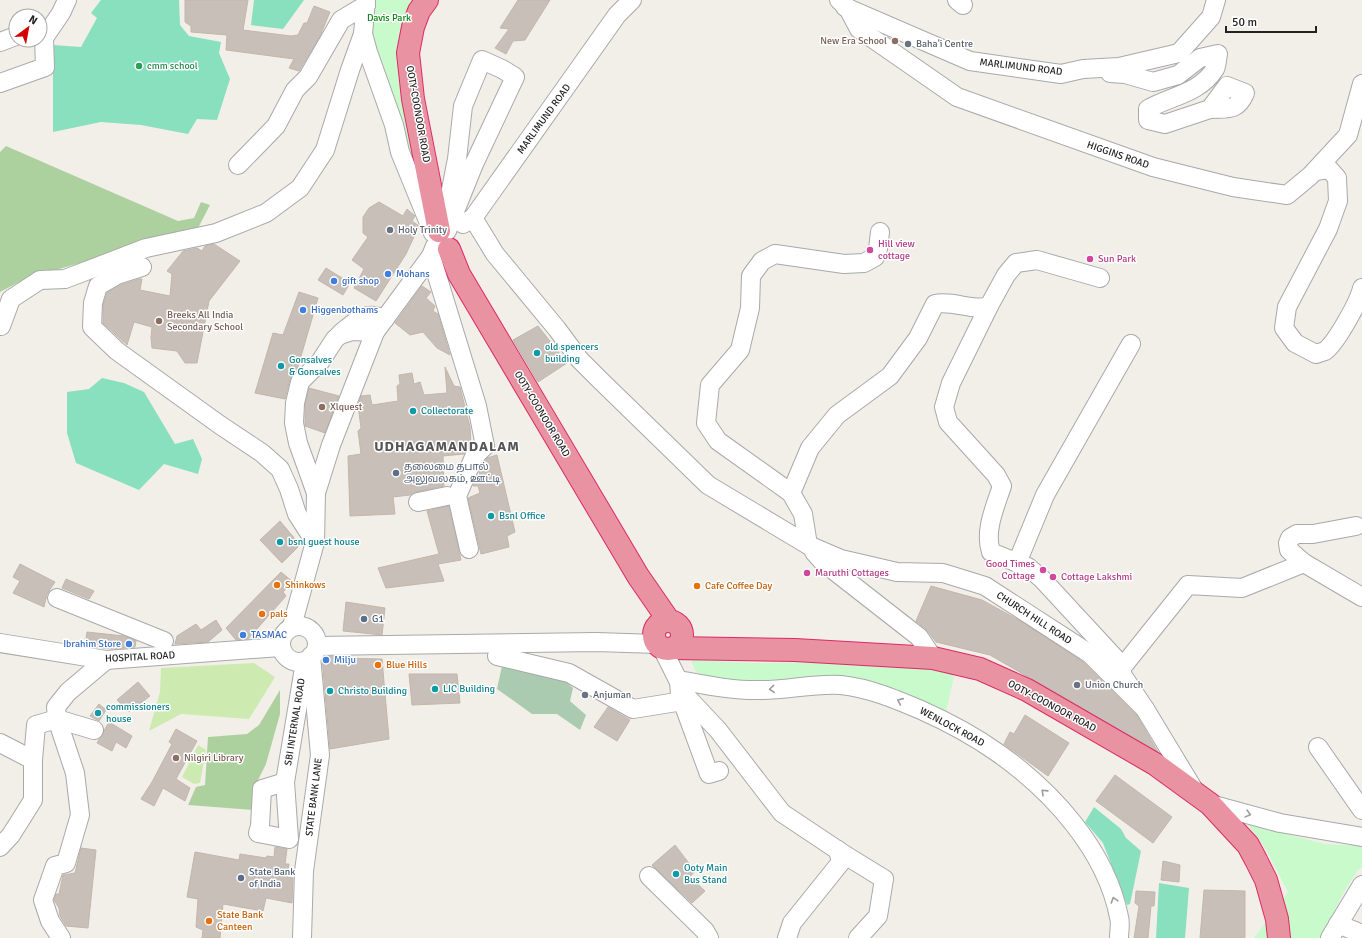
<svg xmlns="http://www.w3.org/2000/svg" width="1362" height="938" font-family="Signika,'Noto Sans Tamil',sans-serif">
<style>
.grass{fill:#cdebb0}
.forest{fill:#add19e}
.cemetery{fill:#aacbaf}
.park{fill:#c8facc}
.pitch{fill:#88e0be}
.building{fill:#c7bfb8;stroke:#c4b6ab}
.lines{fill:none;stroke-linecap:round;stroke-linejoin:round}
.minor-casing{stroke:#a9a9a9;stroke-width:20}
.highway-casing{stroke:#dc2a67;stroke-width:24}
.minor{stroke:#fff;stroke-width:18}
.highway{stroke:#e892a2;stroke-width:22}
.oneway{stroke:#9c9c9c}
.education-dot{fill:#8d6e63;stroke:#fff;stroke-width:1.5}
.worship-dot{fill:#6b7280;stroke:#fff;stroke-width:1.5}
.leisure-dot{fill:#2e9e5b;stroke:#fff;stroke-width:1.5}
.hotel-dot{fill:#d1479c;stroke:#fff;stroke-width:1.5}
.shop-dot{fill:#3f7fe0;stroke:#fff;stroke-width:1.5}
.culture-dot{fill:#0f9aa8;stroke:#fff;stroke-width:1.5}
.service-dot{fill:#5c6f8a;stroke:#fff;stroke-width:1.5}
.food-dot{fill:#e8710a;stroke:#fff;stroke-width:1.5}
.labels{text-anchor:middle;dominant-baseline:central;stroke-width:3;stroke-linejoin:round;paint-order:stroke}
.park-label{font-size:10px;fill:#0c8416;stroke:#fff}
.education-label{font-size:10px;fill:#785e54;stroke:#fff;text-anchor:start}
.worship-label{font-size:10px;fill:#5b616d;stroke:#fff;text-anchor:start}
.leisure-label{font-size:10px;fill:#27864d;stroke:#fff;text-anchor:start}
.street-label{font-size:10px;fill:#222;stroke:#fff}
.hotel-label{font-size:10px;fill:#b23c85;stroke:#fff;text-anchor:start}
.shop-label{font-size:10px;fill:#366cbe;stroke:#fff;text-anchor:start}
.culture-label{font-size:10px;fill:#0d838f;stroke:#fff;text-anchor:start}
.service-label{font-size:10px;fill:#4e5e75;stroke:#fff;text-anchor:start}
.food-label{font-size:10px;fill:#c56008;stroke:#fff;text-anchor:start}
.district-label{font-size:14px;font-weight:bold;letter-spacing:1px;fill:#555;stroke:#fff}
</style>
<rect width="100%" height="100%" fill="#f2efe9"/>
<g class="grass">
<path d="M254,663L275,677L249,719L181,714L149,731L160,692L161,668Z"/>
<path d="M198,745L206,750L200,783L194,784L182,777Z"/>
</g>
<g class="forest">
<path d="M6,146L178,221L194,218L201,202L210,205L198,228L56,270L17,283L0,292V152Z"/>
<path d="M280,690V714L266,764L255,786L253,810L188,805L196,787L205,785L208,737L247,734L259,725Z"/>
</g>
<path class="cemetery" d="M502,666L564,680L573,688L570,701L586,715L580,730L557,714H532L497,689Z"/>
<g class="park">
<path d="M371,0H419L406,18L422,184L416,175L368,35Z"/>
<path d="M691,660L756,663L840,662L956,667L946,712L899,694L708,680L695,670Z"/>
<path d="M1247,824L1325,844L1362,846V868L1358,870L1342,895L1322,938H1254L1288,892L1264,846Z"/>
</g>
<g class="pitch">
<path d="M101,0H179L180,25L189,36L221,42L219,53L230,79L217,120L197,119L188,134L141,125L101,122L53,132V45L81,47L97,18L91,13Z"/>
<path d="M254,0H304L283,29L251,25Z"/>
<path d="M102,378L124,383L144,392L175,444L193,439L202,459L198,474L164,464L139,490L76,463L67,433V392L89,389Z"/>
<path d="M1094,807L1121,829L1126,838L1141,851L1130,904L1127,905L1103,843L1085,822Z"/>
<path d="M1159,883L1189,888L1185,938H1156Z"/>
</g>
<g class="building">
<path d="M185,0H248L243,30L291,36L298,35L304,23H307L314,6L330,12L320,36L299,71L289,68L294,59L226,50L227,35L191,32V26L185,22Z"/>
<path d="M518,0H550L525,40L513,41L506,54L495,48L509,29L500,28Z"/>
<path d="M379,202L403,216L407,209L415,216L412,221L419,226L406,254L376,301L354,288L364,269L352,260L368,237L363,233V217L369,208Z"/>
<path d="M214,244L240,261L209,301L197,363H185L177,351L152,348L151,338L152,327L134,322L127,345L103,323V305L107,293L121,285L139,279H142L140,290L170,296L172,274L167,271L183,251L197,248L202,251L205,246Z"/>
<path d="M326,268L350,283L343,295L318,280Z"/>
<path d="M422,286L431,292L426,298L435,306L433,311L438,314L450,355L437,348L423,332L410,335L395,323Z"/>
<path d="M299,292L318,298L297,370L290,379L285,399L255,393L273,333L283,335Z"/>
<path d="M538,326L567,363L538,382L513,340Z"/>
<path d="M445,367L454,386L460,387L470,427L471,445L464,454L443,456L444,486L416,492L410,495L393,497L395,514L350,516L348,456L361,454L358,431L361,428L358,405L361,396L370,395L372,405L398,401L397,386L400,384L399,375L412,373L414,384L420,382L424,395L447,393Z"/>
<path d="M309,388L339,396L325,433L305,426V404Z"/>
<path d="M497,455L515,532L507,536L509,547L481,554L468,498L480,493L478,486H473L476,478L480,475L479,472L483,463L487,458Z"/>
<path d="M449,506L461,560L438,564L444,581L386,588L378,568L439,554L427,511Z"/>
<path d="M280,521L300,545L282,563L260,540Z"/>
<path d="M20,564L55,582L47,594L44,607L13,593L20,581L13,577Z"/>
<path d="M281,572L293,582L283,592L286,596L248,639L236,640L226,628Z"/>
<path d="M66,579L94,591L89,599L62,588Z"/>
<path d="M931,586L982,600L1024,623L1083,662L1137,716L1158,752L990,655L936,642L926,629L916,621Z"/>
<path d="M346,602L385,608L382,635L343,631Z"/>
<path d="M216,620L222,630L208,642L175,644L177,636L196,624L201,630Z"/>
<path d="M87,632L124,636L136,641L135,647L113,649L85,646Z"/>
<path d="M336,656V658L382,659L389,739L330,749L322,657Z"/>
<path d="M409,674H457L460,703L412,705Z"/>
<path d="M138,682L150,696L129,712L117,700Z"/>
<path d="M99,704L106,710L99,721L90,716Z"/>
<path d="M608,707L630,720L617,741L594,727Z"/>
<path d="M1025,715L1069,743L1048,776L1004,744L1010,732L1014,734Z"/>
<path d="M109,722L132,736L126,748L116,742L112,751L97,743Z"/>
<path d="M176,729L197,741L176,779L190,788L185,801L163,788L154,806L141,799L152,782L172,744L169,742Z"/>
<path d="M1115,775L1172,817L1153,843L1096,801Z"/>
<path d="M675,845L695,871L690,877L705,891L692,903L652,865Z"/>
<path d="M275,847L287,849L285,864H289L287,877L293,878L292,903L266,898L263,911L223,904L220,938H202L203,930L196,927L198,899L187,897L195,852L239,860L240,854L266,858L267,856L274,857Z"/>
<path d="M81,848L96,850L88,928L66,926L60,916L59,908L54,900L56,894H59L63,875L75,873Z"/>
<path d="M1163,861L1180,865L1179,882L1161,880Z"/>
<path d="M1204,890L1245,891V938H1200Z"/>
<path d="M1136,891L1155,892L1154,906H1151L1148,938H1134L1139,906L1135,903Z"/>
</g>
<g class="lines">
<defs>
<g id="minor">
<path d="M366,0L363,34L368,52L394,125L400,152L433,233"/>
<path d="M839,0L848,8L859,29L957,97L1153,167L1233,187L1287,195L1310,176L1348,135L1362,84"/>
<path d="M957,0L963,5"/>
<path d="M845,7L970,61L1061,74L1083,69L1119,67L1179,53L1211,17L1216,0"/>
<path d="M0,42L16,36"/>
<path d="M1110,73L1125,74L1153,82L1178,75L1200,58L1218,54C1217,58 1217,65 1215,69C1199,94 1170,96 1148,109V120L1165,124L1210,109L1227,86L1245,93C1237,112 1227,108 1210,109"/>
<path d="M0,83L45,67L44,38L61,13L67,0"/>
<path d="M238,165L276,126L295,90L308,77L341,20L366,5"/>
<path d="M1315,171L1329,169L1337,178L1338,201L1328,229L1287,307L1284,328L1295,343L1316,354C1319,353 1322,352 1325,351C1336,343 1359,302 1362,288"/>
<path d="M473,218L495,254L557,329L580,360L600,380L708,485L808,545L803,514L791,493L718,441L706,423L710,385L740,350L750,308L751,276L762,261L775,254L844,264L864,263L875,257L878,249L880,232"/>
<path d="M463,224L473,218L617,15L632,0"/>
<path d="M443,230L457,159L463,106L482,60L502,69L515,77L474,164L447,231"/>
<path d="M431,256L477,406L485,446L474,457L457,496L469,549"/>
<path d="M142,267L117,275L98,286L93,303L92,327L117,351L220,425L262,453L280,469L289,489L297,514L315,542"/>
<path d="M989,306L951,383L944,407L948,422L996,475L1002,486C995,507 984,531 991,552L1028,567L1042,579L1116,659L1123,676L1145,709"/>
<path d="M1,326L11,299L40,280L65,279L146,248L216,233L266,213L300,188L325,150L350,70L363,34"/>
<path d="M340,334C356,321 364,310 385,319"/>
<path d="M316,493L298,443L294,423L295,403L300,382L320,362L335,339L340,335L352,331L375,332"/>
<path d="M791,493L810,448L837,415L890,376L918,338L935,304C954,300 973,312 989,306L1006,275L1016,263L1037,260L1100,278"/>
<path d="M418,502L447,496"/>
<path d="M1356,526L1313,534H1297L1290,538L1288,543L1289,550L1304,563L1362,597"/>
<path d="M808,545L841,559L897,572L943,573L985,586L1090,654L1145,709L1194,790"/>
<path d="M814,552L823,562L919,637L933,658"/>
<path d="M1017,563L1045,495L1131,344"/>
<path d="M57,598L164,641"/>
<circle cx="299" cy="644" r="18"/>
<path d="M292,626L315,542L316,493L331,445L375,332L431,256L435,246"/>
<path d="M0,643L106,660L280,647"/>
<path d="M317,646L596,642L657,644"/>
<path d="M662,648L686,696L718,730L782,813L845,855L884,879L878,916L858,938"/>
<path d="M497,656L569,673L633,709L683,701"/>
<path d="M1120,670L1188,585L1242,588L1304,563"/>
<path d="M0,743L33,760"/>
<path d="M1318,747L1362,810"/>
<path d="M719,771L709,774L680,695L679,680C706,685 734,691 762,690C788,690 815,683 841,685C869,688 895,699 921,710C948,722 974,736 998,753C1052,791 1106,850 1119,917C1121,923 1119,931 1119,938"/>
<path d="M285,782L262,789L260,826L258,833L289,839L285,782L304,668"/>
<path d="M1210,804L1280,823L1362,837"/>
<path d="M0,847L11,835L33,800V760L36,725L57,719L94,730"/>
<path d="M649,876L705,931L709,938"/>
<path d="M1338,924L1362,934"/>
<path d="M61,938L50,921L43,900L55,866L66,863L80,815L75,773L57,719L56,707L68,692L106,660"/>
<path d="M302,938L304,871L320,755L311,656"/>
<path d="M787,938L792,923L841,862L838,850"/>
<path d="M1330,938L1362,885"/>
</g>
<g id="highway">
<path d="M427,0L419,11L413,27L408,53L413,99L439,231"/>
<path d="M449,249L459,274L638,576L669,621"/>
<circle cx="668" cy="635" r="14"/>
<path d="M673,648L795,650L933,658L980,669L1027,690L1155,764L1210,804L1248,845L1256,860L1266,880L1277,919L1279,938"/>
</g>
</defs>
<use href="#minor" class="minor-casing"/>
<use href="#highway" class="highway-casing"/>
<use href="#minor" class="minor"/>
<use href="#highway" class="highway"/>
</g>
<defs><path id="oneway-chevron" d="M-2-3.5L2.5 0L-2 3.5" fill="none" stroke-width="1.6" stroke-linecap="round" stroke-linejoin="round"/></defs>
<g class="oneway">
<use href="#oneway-chevron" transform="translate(772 689) rotate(175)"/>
<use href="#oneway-chevron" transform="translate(900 701) rotate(-156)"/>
<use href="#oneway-chevron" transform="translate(1044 792) rotate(-136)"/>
<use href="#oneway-chevron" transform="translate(1248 814) rotate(15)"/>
<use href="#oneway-chevron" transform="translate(1114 900) rotate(-107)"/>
</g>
<g class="education-dot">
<circle cx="895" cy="41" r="4"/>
<circle cx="159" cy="321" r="4"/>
<circle cx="322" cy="407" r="4"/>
<circle cx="176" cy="758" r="4"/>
</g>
<g class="worship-dot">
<circle cx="908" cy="44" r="4"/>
<circle cx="390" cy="230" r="4"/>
<circle cx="1077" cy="685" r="4"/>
<circle cx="585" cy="695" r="4"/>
</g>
<circle class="leisure-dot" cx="139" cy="66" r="4"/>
<g class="hotel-dot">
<circle cx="870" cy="250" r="4"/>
<circle cx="1090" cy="259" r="4"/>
<circle cx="1043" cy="570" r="4"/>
<circle cx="807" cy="573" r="4"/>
<circle cx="1053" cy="577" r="4"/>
</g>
<g class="shop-dot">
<circle cx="388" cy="274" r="4"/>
<circle cx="334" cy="281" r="4"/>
<circle cx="303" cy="310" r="4"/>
<circle cx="243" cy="635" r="4"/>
<circle cx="129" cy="644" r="4"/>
<circle cx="326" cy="660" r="4"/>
</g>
<g class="culture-dot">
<circle cx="537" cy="353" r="4"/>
<circle cx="281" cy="366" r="4"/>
<circle cx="413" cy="411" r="4"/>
<circle cx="491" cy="516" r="4"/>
<circle cx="280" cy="542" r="4"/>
<circle cx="435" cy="689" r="4"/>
<circle cx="330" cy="691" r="4"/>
<circle cx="98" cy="713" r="4"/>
<circle cx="676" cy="874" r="4"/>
</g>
<g class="service-dot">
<circle cx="396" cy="473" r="4"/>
<circle cx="364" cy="619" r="4"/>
<circle cx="241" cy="878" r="4"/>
</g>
<g class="food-dot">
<circle cx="277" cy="585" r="4"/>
<circle cx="697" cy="586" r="4"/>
<circle cx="262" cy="614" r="4"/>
<circle cx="378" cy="665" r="4"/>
<circle cx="209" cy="921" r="4"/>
</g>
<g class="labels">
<g class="park-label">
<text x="389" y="18">Davis Park</text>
</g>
<g class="education-label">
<text x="887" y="41" text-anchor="end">New Era School</text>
<text x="167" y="315">Breeks All India<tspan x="167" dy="12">Secondary School</tspan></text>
<text x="330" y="407">Xlquest</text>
<text x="184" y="758">Nilgiri Library</text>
</g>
<g class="worship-label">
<text x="916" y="44">Baha'i Centre</text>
<text x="398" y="230">Holy Trinity</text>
<text x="1085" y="685">Union Church</text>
<text x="593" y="695">Anjuman</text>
</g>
<g class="leisure-label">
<text x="147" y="66">cmm school</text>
</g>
<g class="street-label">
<text transform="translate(1021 67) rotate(7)">MARLIMUND ROAD</text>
<text transform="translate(418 114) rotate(80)">OOTY-COONOOR ROAD</text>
<text transform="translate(544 119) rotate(-54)">MARLIMUND ROAD</text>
<text transform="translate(1118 155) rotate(19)">HIGGINS ROAD</text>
<text transform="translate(542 414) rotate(59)">OOTY-COONOOR ROAD</text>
<text transform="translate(1034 618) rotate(33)">CHURCH HILL ROAD</text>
<text transform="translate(140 657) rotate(-3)">HOSPITAL ROAD</text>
<text transform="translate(1052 706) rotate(28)">OOTY-COONOOR ROAD</text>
<text transform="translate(295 722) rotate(-81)">SBI INTERNAL ROAD</text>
<text transform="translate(952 727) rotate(28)">WENLOCK ROAD</text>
<text transform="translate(314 797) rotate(-83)">STATE BANK LANE</text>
</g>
<g class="hotel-label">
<text x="878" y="244">Hill view<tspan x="878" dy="12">cottage</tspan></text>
<text x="1098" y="259">Sun Park</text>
<text x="1035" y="564" text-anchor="end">Good Times<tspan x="1035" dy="12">Cottage</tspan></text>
<text x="815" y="573">Maruthi Cottages</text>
<text x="1061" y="577">Cottage Lakshmi</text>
</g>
<g class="shop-label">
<text x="396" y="274">Mohans</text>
<text x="342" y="281">gift shop</text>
<text x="311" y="310">Higgenbothams</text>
<text x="251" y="635">TASMAC</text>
<text x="121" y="644" text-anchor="end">Ibrahim Store</text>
<text x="334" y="660">Milju</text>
</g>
<g class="culture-label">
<text x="545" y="347">old spencers<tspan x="545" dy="12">building</tspan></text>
<text x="289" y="360">Gonsalves<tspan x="289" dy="12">&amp; Gonsalves</tspan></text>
<text x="421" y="411">Collectorate</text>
<text x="499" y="516">Bsnl Office</text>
<text x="288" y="542">bsnl guest house</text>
<text x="443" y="689">LIC Building</text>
<text x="338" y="691">Christo Building</text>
<text x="106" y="707">commissioners<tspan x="106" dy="12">house</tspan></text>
<text x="684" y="868">Ooty Main<tspan x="684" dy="12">Bus Stand</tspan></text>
</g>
<g class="service-label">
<text x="404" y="467">தலைமை தபால்<tspan x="404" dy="12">அலுவலகம், ஊட்டி</tspan></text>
<text x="372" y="619">G1</text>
<text x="249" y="872">State Bank<tspan x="249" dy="12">of India</tspan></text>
</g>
<g class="food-label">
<text x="285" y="585">Shinkows</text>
<text x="705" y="586">Cafe Coffee Day</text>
<text x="270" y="614">pals</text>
<text x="386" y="665">Blue Hills</text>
<text x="217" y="915">State Bank<tspan x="217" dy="12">Canteen</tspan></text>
</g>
<g class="district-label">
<text x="447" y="446">UDHAGAMANDALAM</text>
</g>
</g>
<g transform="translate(28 28) rotate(32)"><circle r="19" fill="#ffffff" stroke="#a7a7a7"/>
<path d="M0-3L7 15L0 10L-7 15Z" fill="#d40000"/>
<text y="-6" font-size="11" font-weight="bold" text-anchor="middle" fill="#222222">N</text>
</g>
<path d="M1226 26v6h90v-6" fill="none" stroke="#222222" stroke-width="2"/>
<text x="1232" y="26" font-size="12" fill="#222222" stroke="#ffffff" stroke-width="3" paint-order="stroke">50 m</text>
</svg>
